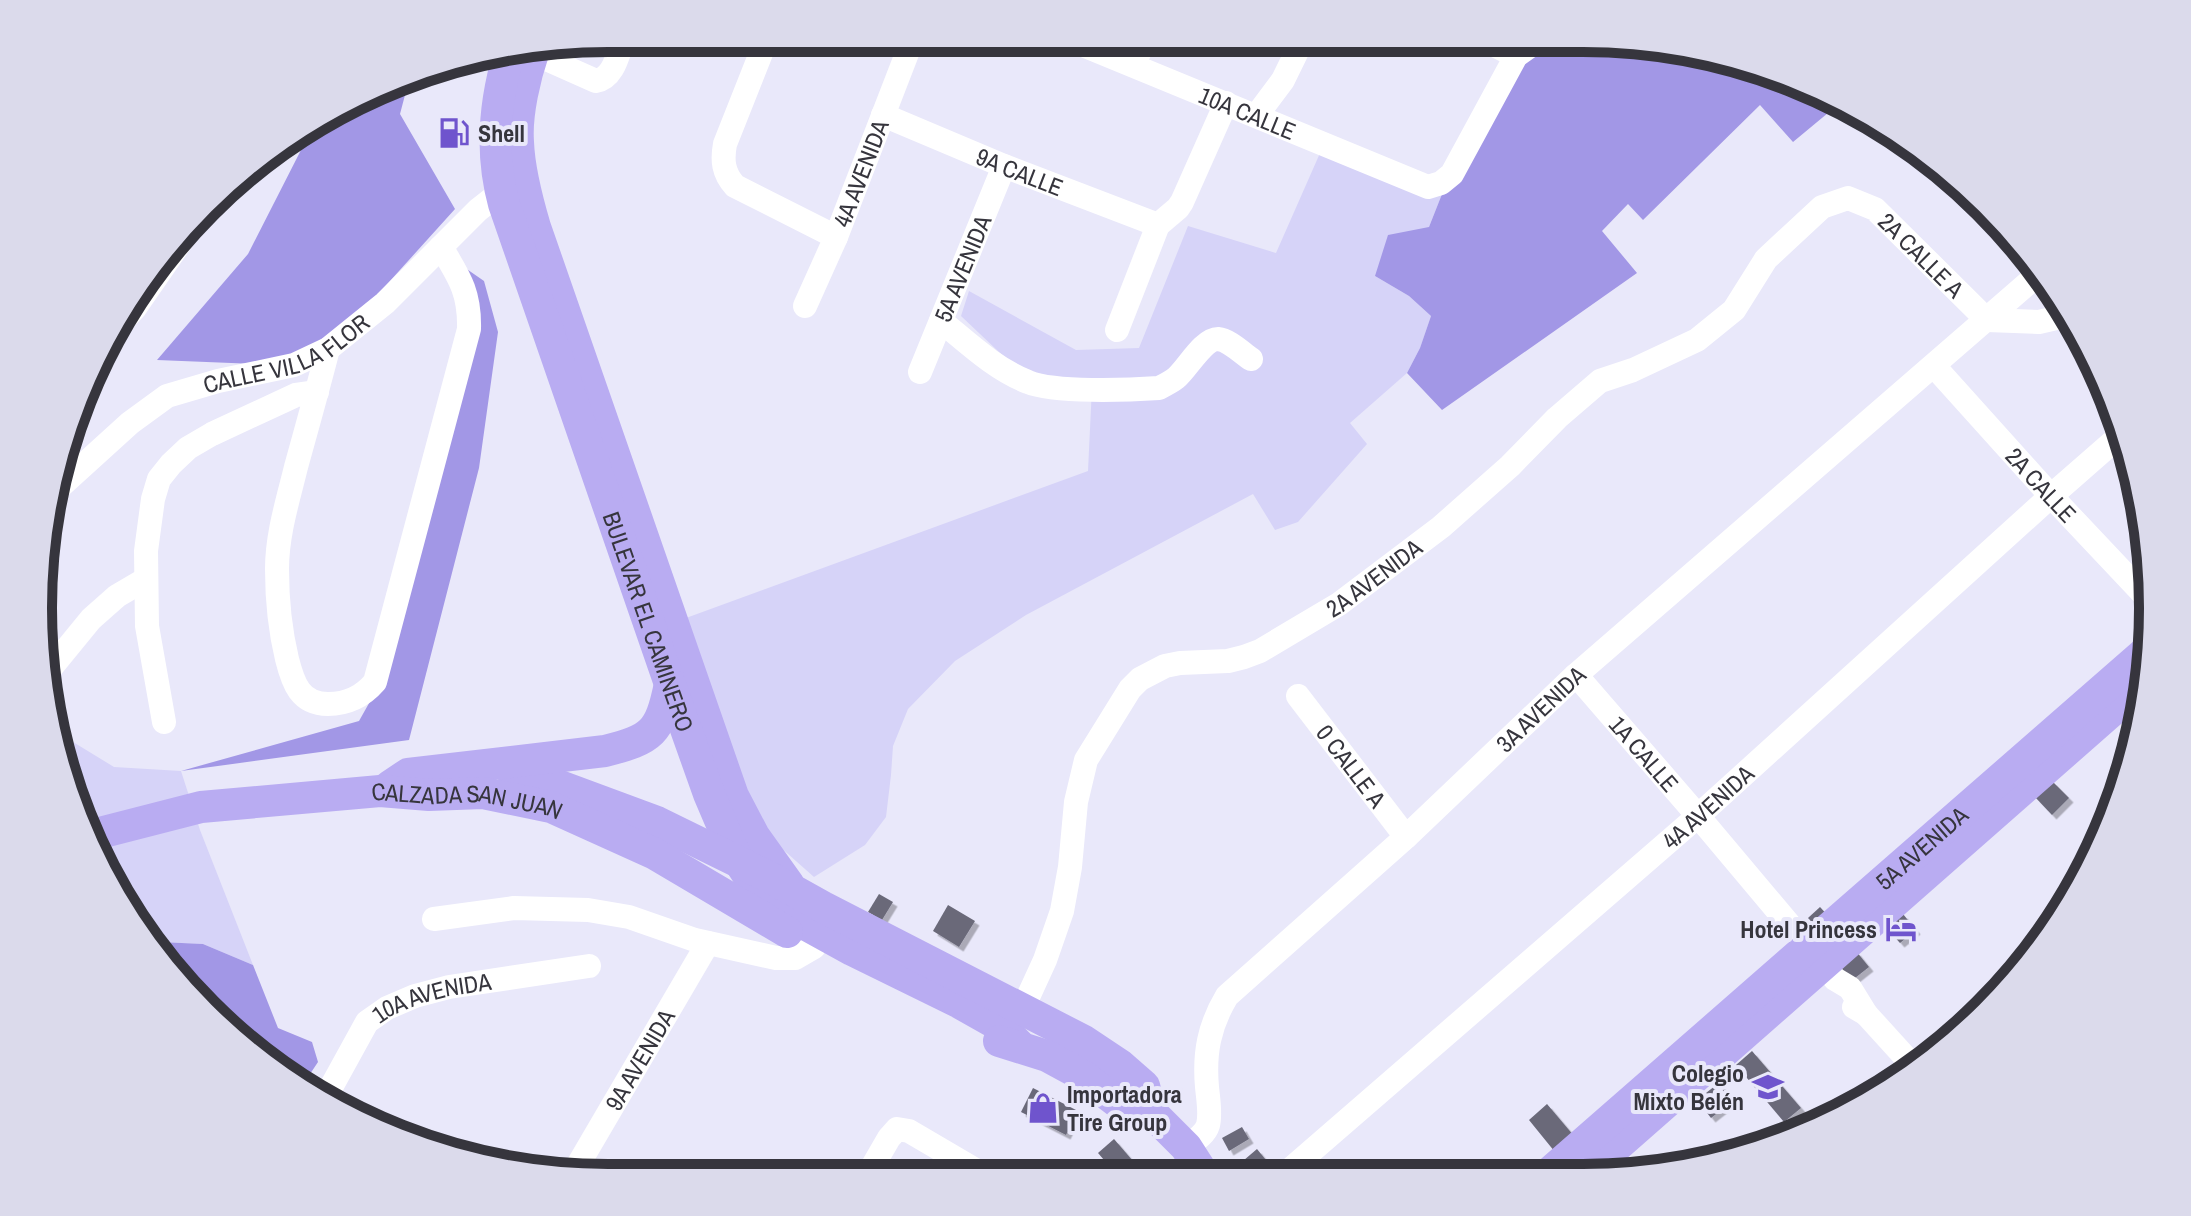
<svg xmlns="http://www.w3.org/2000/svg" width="2191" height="1216" font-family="'Archivo Narrow',sans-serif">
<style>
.green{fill:#d6d3f8}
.forest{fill:#a297e6}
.building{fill:#6a6979;filter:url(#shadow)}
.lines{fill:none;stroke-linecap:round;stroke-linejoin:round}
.minor{stroke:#fff;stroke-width:24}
.major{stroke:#b9acf2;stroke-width:32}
.labels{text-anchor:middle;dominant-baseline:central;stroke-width:8;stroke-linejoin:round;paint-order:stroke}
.street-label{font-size:24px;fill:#36353d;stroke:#e9e8fa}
.poi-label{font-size:24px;font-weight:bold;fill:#36353d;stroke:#e9e8fa;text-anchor:start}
.rim{fill:none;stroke:#36353d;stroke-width:10}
</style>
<defs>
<filter id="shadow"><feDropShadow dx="4.5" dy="4.5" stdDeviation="0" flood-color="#0004"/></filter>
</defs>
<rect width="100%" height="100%" fill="#e9e8fa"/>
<g class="green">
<path d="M1324,144L1444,189L1429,227L1375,276L1409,296L1431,316L1420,348L1407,373L1350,423L1367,444L1298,522L1275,530L1253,494L1026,615L955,661L908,709L893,746L891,775L886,817L865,845L814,877L779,846L752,808L686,618L1088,471L1092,387L1017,369L961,316L969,291L1076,350L1139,348L1188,226L1276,253Z"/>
<path d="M60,734L114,767L181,771L200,830L253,965L203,944L160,942L155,944L81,826Z"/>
</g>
<g class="forest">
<path d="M1554,39H1620L1731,58L1840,103L1793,142L1760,105L1643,220L1628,204L1602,231L1637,273L1442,410L1407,373L1420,348L1431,316L1409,296L1375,276L1388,235L1429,227L1444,189L1524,64Z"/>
<path d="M410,76L400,114L455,209L362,312L313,351L258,364L157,360L248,254L301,150L307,131Z"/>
<path d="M458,263L484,281L498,332L479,468L409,740L181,771L359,721L377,689L465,310Z"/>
<path d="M160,942L203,944L253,965L278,1028L312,1042L318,1062L304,1083L302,1084L179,983L155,944Z"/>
</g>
<g class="building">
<path d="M2052,781L2069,798L2052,815L2035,797Z"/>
<path d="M879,894L893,902L882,920L868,912Z"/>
<path d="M948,905L975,921L959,947L933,931Z"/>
<path d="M1820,907L1832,920L1820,931L1808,918Z"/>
<path d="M1903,914L1916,930L1900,943L1887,928Z"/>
<path d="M1856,951L1869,967L1850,982L1838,967Z"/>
<path d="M1752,1051L1801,1108L1784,1122L1736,1065Z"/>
<path d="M1720,1082L1734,1100L1711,1118L1697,1100Z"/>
<path d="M1033,1088L1078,1111L1066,1135L1021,1112Z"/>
<path d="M1547,1104L1574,1136L1555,1152L1529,1120Z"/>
<path d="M1242,1127L1249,1139L1229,1151L1222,1138Z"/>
<path d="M1114,1139L1145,1175H1117L1098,1153Z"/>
<path d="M1257,1149L1270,1165L1258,1175H1244L1237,1166Z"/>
</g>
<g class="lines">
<g class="minor">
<path d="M767,38L725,144C722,160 723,173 735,186L836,237"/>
<path id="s1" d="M1068,39L1428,187L1441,183L1452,174L1516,56L1540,39"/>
<path d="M1482,39L1516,56"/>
<path d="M533,53L596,81C614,78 618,53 624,38"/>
<path d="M1133,65L1146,39"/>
<path id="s2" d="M883,115L1004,166L1158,225"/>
<path d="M1257,115L1283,80L1303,39"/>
<path id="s3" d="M805,306L836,237L913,38"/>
<path d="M1987,320L2039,322L2069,315"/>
<path d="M941,321C968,343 995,369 1028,382C1054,393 1129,390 1159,388C1165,385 1171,382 1176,378C1187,369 1203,339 1218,339C1229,340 1242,353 1251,359"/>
<path d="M118,326L135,308L182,240"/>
<path d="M1117,330L1158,225L1178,208L1182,202L1226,103"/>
<path d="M328,349C318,388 307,427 296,467C288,500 277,534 277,569C277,599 280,630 287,659C293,683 300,704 328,704C348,704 362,697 375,682L469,329C470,292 459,277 441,247"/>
<path id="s4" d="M1934,366L2051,496L2151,602"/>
<path id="s5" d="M920,372L1004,166"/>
<path id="s6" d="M54,492L130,423L167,396L218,381L294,365L328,349L385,303L478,210L501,192"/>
<path d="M46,674L91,619L117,596L146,579"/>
<path id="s7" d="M1576,675L1698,816L1835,979L1850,988L1866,1014"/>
<path id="s8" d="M1298,696L1406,837"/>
<path d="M164,722L147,626L146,551L153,499L159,479L171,464L188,448L212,434L296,395L317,392"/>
<path d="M434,919L514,908L588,910L629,917L695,940L776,958H795L814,947"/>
<path d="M1854,1007L1866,1014L1916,1069"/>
<path id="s9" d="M1023,1008L1045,960L1062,911L1070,867L1076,802L1086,760L1130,689L1140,679L1165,666L1180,663L1228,661L1244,657L1260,651L1339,604L1441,527L1510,466L1557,418L1600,381L1633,370L1697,340L1734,310L1766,259L1822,207L1848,198L1875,209L1987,320"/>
<path id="s10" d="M323,1102L367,1022L387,1008L415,996L449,987L589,966"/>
<path id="s11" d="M1186,1147C1194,1141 1205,1135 1208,1125C1211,1114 1208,1098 1207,1087C1204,1053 1209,1026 1227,996L1406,837L1576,675L2042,271"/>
<path id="s12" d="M1285,1174L1698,816L2051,496L2123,433"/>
<path d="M867,1176L889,1138L897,1129L909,1131L984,1175"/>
<path id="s13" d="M571,1177L708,943"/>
</g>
<g class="major">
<path d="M534,50C525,76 516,114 518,142C519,170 527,200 535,227L733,796L754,836L789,885"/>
<path id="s14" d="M509,54C494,104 490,153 504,204L670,684L709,794L735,855L751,880L794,918L852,950L960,1003L999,1025L1019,1045"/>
<path d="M514,778L557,785L657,822L771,878L823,907L1084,1041L1120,1065L1144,1086L1151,1112L1186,1147L1204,1175"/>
<path d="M390,786L408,774L605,751C652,739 660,733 670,684"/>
<path id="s15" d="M88,836L201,807L380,791L429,795L483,793L551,807L655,854L787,932"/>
<path d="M999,1041L1047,1056L1082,1075L1124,1107L1151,1112"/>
<path d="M1586,1173L2148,679"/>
<path id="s16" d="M1548,1174L2149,649"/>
</g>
</g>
<defs>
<symbol id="fuel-bare" viewBox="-9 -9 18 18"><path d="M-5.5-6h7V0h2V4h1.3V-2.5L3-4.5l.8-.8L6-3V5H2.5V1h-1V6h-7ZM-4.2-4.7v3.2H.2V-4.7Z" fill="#6f54cd" stroke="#e9e8fa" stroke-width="2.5" paint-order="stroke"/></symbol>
<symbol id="hotel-bare" viewBox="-9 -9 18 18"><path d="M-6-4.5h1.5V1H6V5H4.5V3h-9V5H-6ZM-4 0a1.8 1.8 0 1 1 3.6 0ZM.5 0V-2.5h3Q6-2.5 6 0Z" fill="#6f54cd" stroke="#e9e8fa" stroke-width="2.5" paint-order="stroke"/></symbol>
<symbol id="school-bare" viewBox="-9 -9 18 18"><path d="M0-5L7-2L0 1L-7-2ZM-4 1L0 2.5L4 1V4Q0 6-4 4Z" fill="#6f54cd" stroke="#e9e8fa" stroke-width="2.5" paint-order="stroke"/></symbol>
<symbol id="shop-bare" viewBox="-9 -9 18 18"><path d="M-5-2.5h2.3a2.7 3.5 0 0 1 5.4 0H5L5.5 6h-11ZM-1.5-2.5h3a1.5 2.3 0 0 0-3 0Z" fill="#6f54cd" stroke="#e9e8fa" stroke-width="2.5" paint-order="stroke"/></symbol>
</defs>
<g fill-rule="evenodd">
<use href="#fuel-bare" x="432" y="111" width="44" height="44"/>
<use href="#hotel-bare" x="1879" y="907" width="44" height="44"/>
<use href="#school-bare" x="1746" y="1065" width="44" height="44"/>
<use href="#shop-bare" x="1021" y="1086" width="44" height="44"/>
</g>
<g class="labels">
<g class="street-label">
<text stroke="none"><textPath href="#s1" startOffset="194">10A CALLE</textPath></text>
<text stroke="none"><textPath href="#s2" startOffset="148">9A CALLE</textPath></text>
<text stroke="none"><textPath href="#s3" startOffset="144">4A AVENIDA</textPath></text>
<text stroke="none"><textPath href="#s9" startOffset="1328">2A CALLE A</textPath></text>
<text stroke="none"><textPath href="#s5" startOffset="112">5A AVENIDA</textPath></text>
<text stroke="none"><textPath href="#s6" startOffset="276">CALLE VILLA FLOR</textPath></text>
<text stroke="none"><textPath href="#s4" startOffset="160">2A CALLE</textPath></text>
<text stroke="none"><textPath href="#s9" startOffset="616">2A AVENIDA</textPath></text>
<text stroke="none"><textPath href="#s14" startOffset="594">BULEVAR EL CAMINERO</textPath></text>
<text stroke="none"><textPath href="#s11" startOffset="590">3A AVENIDA</textPath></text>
<text stroke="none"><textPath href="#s7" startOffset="104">1A CALLE</textPath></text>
<text stroke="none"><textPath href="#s8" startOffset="88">0 CALLE A</textPath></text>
<text stroke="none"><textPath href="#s15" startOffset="384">CALZADA SAN JUAN</textPath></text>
<text stroke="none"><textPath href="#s12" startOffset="560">4A AVENIDA</textPath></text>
<text stroke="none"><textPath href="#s16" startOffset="496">5A AVENIDA</textPath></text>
<text stroke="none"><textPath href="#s10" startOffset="162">10A AVENIDA</textPath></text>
<text stroke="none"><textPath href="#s13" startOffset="136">9A AVENIDA</textPath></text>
</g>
<g class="poi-label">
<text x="478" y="133">Shell</text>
<text x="1877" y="929" text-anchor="end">Hotel Princess</text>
<text x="1744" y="1073" text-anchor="end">Colegio<tspan x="1744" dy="28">Mixto Belén</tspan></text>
<text x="1067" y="1094">Importadora<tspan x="1067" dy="28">Tire Group</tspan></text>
</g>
</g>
<path d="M0 0H2191V1216H0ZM608 52H1583A556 556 0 0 1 2139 608V608A556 556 0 0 1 1583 1164H608A556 556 0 0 1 52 608V608A556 556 0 0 1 608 52Z" fill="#dbdaeb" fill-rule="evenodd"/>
<path class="rim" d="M608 52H1583A556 556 0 0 1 2139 608V608A556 556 0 0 1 1583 1164H608A556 556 0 0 1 52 608V608A556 556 0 0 1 608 52Z"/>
</svg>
